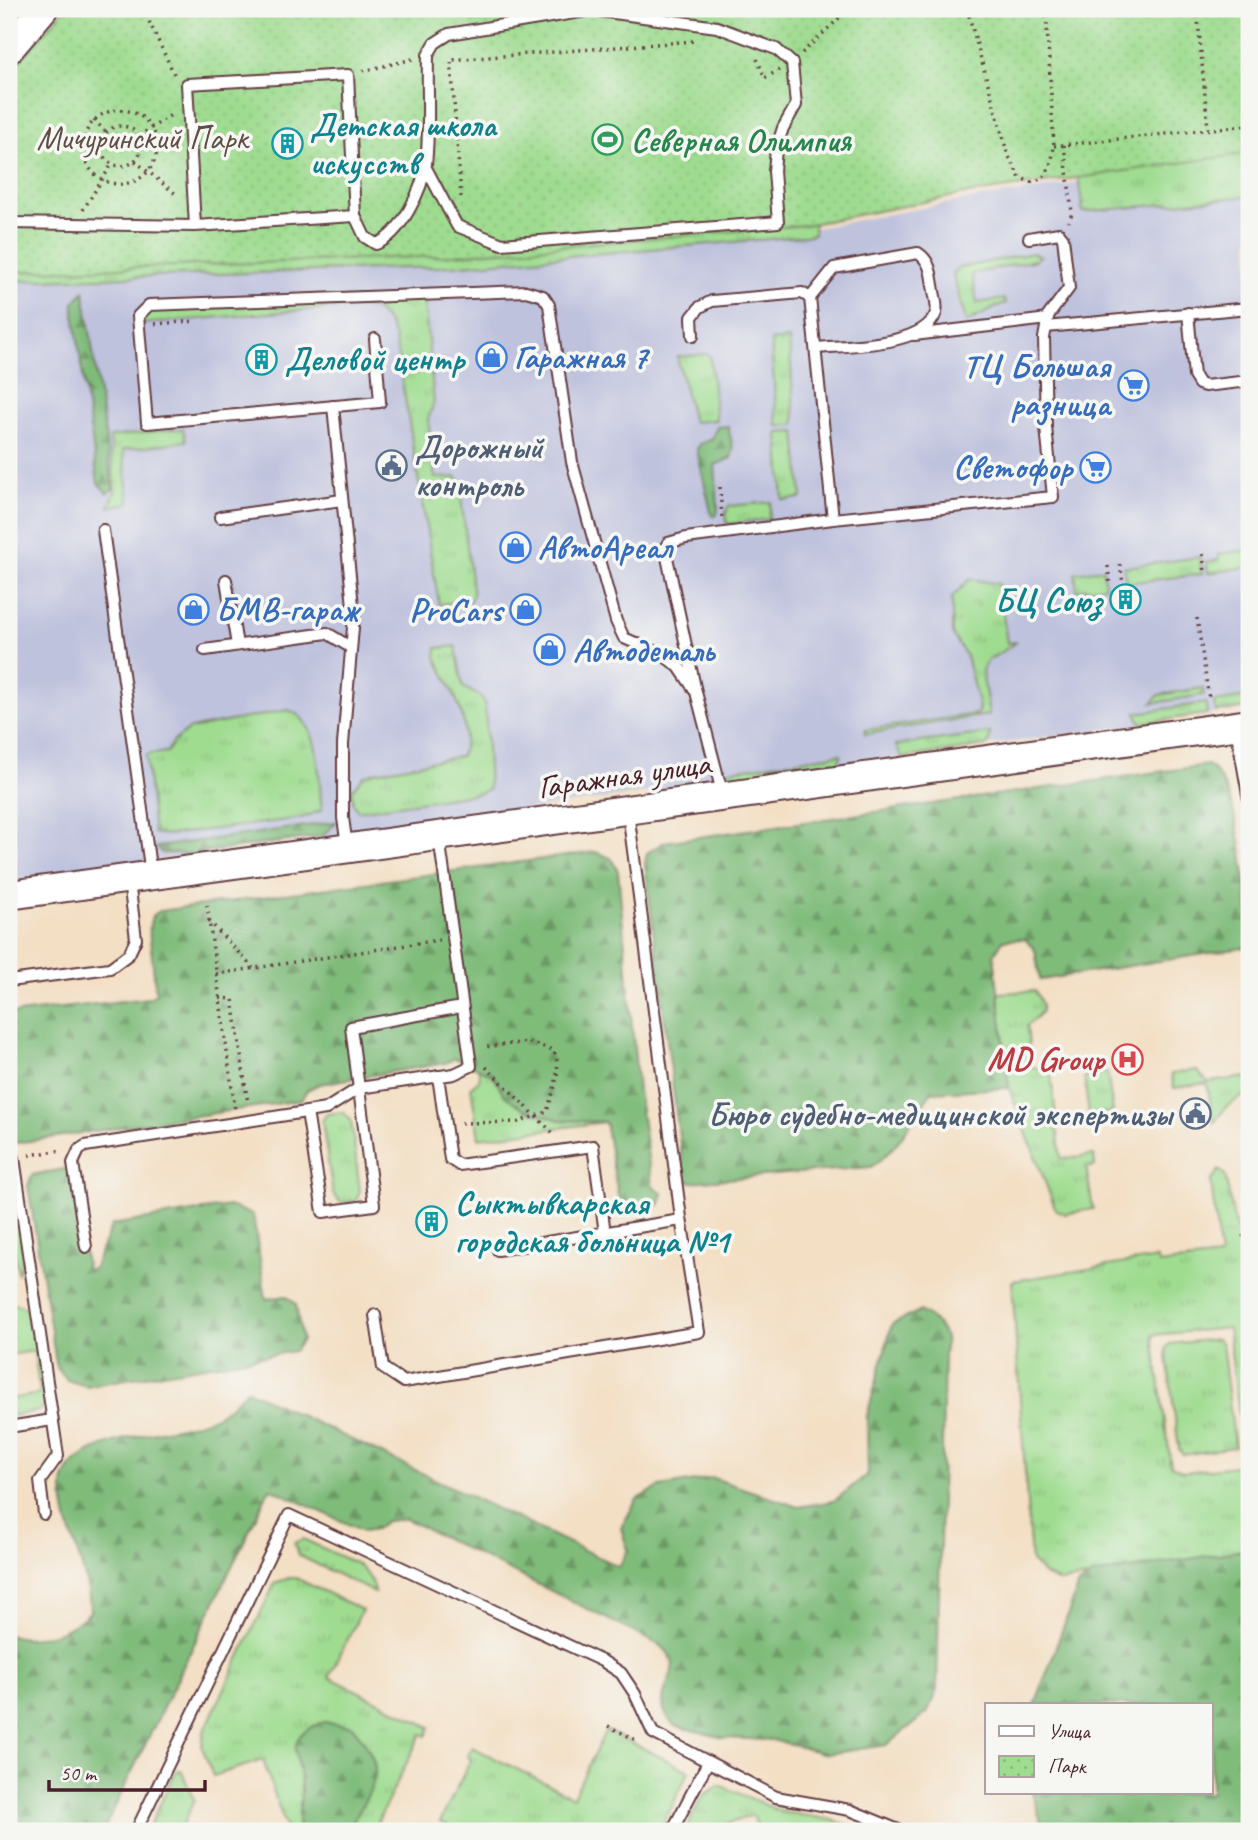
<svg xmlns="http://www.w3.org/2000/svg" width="1258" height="1840" font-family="Caveat,sans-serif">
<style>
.industrial{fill:#bfc2dd}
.grass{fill:url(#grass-tufts);stroke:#747e5e;stroke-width:2}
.forest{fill:url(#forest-firs);stroke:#646e52;stroke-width:2}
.park{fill:url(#park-dots);stroke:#747e5e;stroke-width:2}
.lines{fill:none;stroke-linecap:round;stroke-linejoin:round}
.service-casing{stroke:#633c42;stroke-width:14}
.tertiary-casing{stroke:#633c42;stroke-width:32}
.path{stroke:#633c42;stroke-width:3.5;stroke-dasharray:2 5;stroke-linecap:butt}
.service{stroke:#fff;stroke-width:10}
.tertiary{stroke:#fff;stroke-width:28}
.labels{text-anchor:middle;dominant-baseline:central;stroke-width:7;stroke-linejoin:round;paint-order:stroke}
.culture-label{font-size:33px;font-weight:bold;fill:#0d838f;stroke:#f6f6f2;text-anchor:start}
.park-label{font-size:33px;fill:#5f4e44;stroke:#f6f6f2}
.leisure-label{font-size:33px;font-weight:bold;fill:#27864d;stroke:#f6f6f2;text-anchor:start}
.shop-label{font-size:33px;font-weight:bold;fill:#366cbe;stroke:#f6f6f2;text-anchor:start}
.service-label{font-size:33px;font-weight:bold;fill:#4e5e75;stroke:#f6f6f2;text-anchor:start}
.street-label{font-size:33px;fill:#4a1f2b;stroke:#f6f6f2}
.health-label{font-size:33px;font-weight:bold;fill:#be3a42;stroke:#f6f6f2;text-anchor:end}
</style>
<defs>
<pattern id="grass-tufts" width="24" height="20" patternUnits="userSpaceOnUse" patternTransform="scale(1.75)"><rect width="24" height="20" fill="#9fdc90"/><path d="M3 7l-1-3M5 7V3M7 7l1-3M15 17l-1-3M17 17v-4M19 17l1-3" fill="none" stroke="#8abc7c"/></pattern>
<pattern id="forest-firs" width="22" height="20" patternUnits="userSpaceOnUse" patternTransform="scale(1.75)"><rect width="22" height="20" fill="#7fbc7a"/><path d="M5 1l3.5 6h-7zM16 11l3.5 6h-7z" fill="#6a9864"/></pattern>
<pattern id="park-dots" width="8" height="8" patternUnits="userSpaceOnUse" patternTransform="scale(1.75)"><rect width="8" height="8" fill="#9fdc90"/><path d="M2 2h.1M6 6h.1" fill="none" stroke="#8abc7c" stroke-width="1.8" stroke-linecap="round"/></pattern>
</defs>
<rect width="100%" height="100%" fill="#f6f6f2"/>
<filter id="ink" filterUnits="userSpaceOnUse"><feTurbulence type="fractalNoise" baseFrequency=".0143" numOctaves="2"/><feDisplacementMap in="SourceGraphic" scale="14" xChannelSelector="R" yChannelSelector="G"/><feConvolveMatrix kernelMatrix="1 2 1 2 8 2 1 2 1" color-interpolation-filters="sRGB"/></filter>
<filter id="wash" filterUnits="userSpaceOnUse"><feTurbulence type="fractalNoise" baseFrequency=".00686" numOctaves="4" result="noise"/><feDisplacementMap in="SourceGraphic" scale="28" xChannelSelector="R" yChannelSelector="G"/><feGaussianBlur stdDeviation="1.57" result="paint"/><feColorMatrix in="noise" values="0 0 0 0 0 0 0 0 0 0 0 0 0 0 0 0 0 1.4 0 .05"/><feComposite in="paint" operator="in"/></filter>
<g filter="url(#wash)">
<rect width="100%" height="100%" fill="#f3dfc4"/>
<path class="industrial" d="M1249,158V709L9,881V276L805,230L959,201Z"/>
<g class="grass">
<path d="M1249,145V196L1083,212L1077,168Z"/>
<path d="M815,205L814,234L805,236L438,267L9,281V230L501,250L792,226Z"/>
<path d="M1033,253L1040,256L1035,260L972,274L977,303L1004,299L1006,303L966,322L953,274L958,268Z"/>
<path d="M327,298L328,308L142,324L144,312L150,308Z"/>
<path d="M333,298L424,300L434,402L428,419L435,478L457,477L459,480L473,595L469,602L439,604L395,338C381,302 368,305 333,308Z"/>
<path d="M789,339L795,425L777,426L771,341Z"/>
<path d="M707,354L710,356L716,420L693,422L677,357Z"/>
<path d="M183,428L186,441L123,450L129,503L109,507L115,492L110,437Z"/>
<path d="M796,432L802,498L783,500L778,433Z"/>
<path d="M771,502L769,519L727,524L726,512L729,506Z"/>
<path d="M1249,550V567L1208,573L1206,562L1219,560V554Z"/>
<path d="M1200,557L1202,574L1126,583L1124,567Z"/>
<path d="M1103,569L1105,586L1077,590L1075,573Z"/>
<path d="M970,579L999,584L1007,643L1017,642L987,661L982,670L989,715L865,734V730L977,714L979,707L966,656L952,634V598Z"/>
<path d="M456,646L463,687L481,697L485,705L489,789L480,793L358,811L353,803L352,790L364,776L375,772L461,756C475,724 449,686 436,657L437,648Z"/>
<path d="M1203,688L1204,695L1152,703L1159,695Z"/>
<path d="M1249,697V708L1216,712L1214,702Z"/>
<path d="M1206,703L1207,714L1141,723L1136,713Z"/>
<path d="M288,710C323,721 318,780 322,810L302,818L168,835L154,833L146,755L167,752L173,742L189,729Z"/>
<path d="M990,733L989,743L986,746L902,758L896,745Z"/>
<path d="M841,754L837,767L734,781L725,771Z"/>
<path d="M1035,991L1042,1004V1011L1027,1026L1031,1065L1034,1068L1050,1067L1061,1159L1094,1155L1095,1166L1086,1167L1093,1209L1065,1214L1056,1210L1009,1088L998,993Z"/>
<path d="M478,1068L493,1075L505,1096L560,1120L605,1122L479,1138L471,1087L480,1079Z"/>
<path d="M1196,1070L1208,1082L1249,1077V1092L1226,1107L1214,1123L1207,1083L1174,1088L1171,1074Z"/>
<path d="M1107,1072L1113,1112L1089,1115L1084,1076Z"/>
<path d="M342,1112L351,1120L360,1191L356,1201L341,1203L333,1194L322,1121L327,1114Z"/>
<path d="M9,1168C16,1185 28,1260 18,1274L9,1215Z"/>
<path d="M1219,1170L1225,1175L1249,1293V1491L1228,1328L1153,1335L1171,1466L1184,1472L1236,1466L1239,1469L1244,1513L1249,1517V1553L1060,1582L1044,1575L1031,1561L1012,1281L1157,1258L1159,1264L1220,1257L1211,1181Z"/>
<path d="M16,1304L33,1311L47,1403L39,1411L9,1416V1399L40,1394L34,1351L9,1355V1305Z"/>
<path d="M1217,1339L1222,1344L1235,1447L1183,1455L1179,1449L1166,1348L1170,1344Z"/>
<path d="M303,1539L357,1564L370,1578L375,1593L298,1555L294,1543Z"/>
<path d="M289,1578H296L362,1610L329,1677L430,1727L426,1736L421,1734L373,1831H287L263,1760L213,1776L202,1747L204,1732L275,1583Z"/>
<path d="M606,1730L689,1771L660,1831H458L440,1822L471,1759L467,1756L472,1747L573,1797Z"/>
<path d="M181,1770L194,1800L180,1831H147L176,1771Z"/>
<path d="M719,1785L782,1812L833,1820L867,1831H759L753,1815L706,1831H685L703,1796Z"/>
</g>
<g class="forest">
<path d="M84,291L113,489L107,493L98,483L74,313V303Z"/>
<path d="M728,426L733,449L731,458L715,465L718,510L716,516H712L697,450L699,444L711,440L717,427Z"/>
<path d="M1207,765C1242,784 1249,908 1249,947L1040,980L1035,950L1025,939L1003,940L994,955L1009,1088L931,1092C913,1119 898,1149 871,1167L690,1182L684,1176L645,864L647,853L664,842Z"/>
<path d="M336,822L323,836L191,854L162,853L156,847Z"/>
<path d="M595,852L611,858L618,871L638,1091L652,1185L663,1194L659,1205L625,1210L620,1206L605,1122L560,1120L526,1110L505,1096L493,1075L455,1058L445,1063L319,1084L307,1090L301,1100L9,1144V1014L149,998L156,994L149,929L152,916L160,911Z"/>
<path d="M70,1168L87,1270L93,1269L112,1225L229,1206L253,1215L266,1299L286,1296L296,1304L302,1340L294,1351L86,1386L67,1380L57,1369L28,1185L32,1175Z"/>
<path d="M920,1311C937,1322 950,1332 944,1354L937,1690L927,1713L886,1745L827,1754L772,1740L723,1738L673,1725C670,1721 666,1715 664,1710C657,1683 690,1668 660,1645L406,1519L386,1521L376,1529L363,1531L270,1488L103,1831H9V1635C37,1643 69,1633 90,1612C90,1569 63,1531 63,1488C63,1433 183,1435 218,1415C229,1409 238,1398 247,1390L619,1567L628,1550L621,1528L637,1499L660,1487L713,1478L798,1507L834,1501L868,1474L867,1416L892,1324Z"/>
<path d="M1249,1549V1831H1044L1032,1793H1211V1705H1035L1079,1584L1092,1575Z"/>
<path d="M324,1722L352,1726C392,1774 373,1783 348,1831H299C296,1814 301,1809 301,1794C303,1759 277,1737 324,1722Z"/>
</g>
<path class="park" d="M64,9H1249V153L960,195L806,225L442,256L9,272V74Z"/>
</g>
<g filter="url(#ink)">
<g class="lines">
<defs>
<g id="service">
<path d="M355,216L365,237L376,244C401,235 422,190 426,164C430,129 427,91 428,55L435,43L449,34L592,10L717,27L776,49L792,63L796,105L783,128L776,149L774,171L778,222L502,244L457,226L425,166"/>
<path d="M9,223L195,226L355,216L348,75L187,84L195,226"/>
<path d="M810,298L834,268L918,253C932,262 931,276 934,291C935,298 938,306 936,313C924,347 846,345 816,348"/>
<path d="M1188,313L1194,376L1199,384L1205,386L1249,381"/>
<path d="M1046,327L1249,308"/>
<path d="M914,335L1048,319"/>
<path d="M693,336L692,317L700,307L712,301L802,293L810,298L833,519L686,538L668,543L665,548L696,692L723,796"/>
<path d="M375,339L380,402L147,423L138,316L149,305L526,291L543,296L549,305L572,462L616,621L624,638L663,655L679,667L696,692"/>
<path d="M333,406L354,616L343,744V818L347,846"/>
<path d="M220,517L342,500"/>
<path d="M833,519L1053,497L1046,427L1044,338L1048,316L1069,288L1063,238L1059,233L1029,238"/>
<path d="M103,530L151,874"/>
<path d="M226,580L237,645"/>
<path d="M205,650L327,633L350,647"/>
<path d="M1236,728L1249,800"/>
<path d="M9,981L110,968L129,954L136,939L129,881"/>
<path d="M438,1076L450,1159L459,1165L593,1146L605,1233"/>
<path d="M307,1112L323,1212L374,1205L351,1027L462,1007"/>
<path d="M9,1158H14L58,1456L40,1481L44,1514"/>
<path d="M86,1247L73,1163L79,1150L85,1146L326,1109L359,1088L454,1074L471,1066L439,837"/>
<path d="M498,1250L681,1220"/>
<path d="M375,1315L383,1368L404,1382L699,1332L681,1218L628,812"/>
<path d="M9,1427L52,1420"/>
<path d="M136,1831L289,1515L604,1662L621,1673L635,1694L653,1733L776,1797L850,1810L901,1831"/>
<path d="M672,1831L708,1762"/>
</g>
<g id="tertiary">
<path d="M9,49L43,9"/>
<path d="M9,895L1249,724"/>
</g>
</defs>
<use href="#service" class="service-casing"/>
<use href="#tertiary" class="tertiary-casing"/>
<g class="path">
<path d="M143,9L175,76"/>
<path d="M967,9L1008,155L1020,178L1032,182C1050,178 1052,161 1054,146L1046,9"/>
<path d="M1197,9L1208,128"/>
<path d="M802,53L849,9"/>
<path d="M757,59L765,78L779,70"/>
<path d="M363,71L413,59"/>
<circle cx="120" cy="147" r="37"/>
<path d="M94,120L106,132"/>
<circle cx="121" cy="146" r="20"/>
<path d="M139,136L174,113"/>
<path d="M1064,145L1072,213L1069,222"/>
<path d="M1054,146L1249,125"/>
<path d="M135,161L177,195"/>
<path d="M461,197L451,60L694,41"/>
<path d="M83,210L112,164"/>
<path d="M155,324L196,321"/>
<path d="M720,487L722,520"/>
<path d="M1203,554L1205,573"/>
<path d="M1120,564L1123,584"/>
<path d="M1108,566L1110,586"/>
<path d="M1197,618L1209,699"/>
<path d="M207,905L235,1110"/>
<path d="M209,921L253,968"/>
<path d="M216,974L439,940"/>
<path d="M220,998L233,999L248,1104"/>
<path d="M486,1067L555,1135"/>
<path d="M461,1123L518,1122L547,1112C552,1093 564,1068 553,1050L528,1042L484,1047"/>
<path d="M29,1155L63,1150"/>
<path d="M1243,1235L1249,1250"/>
<path d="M9,1266L11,1280H16"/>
<path d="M608,1726L638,1741"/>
</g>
<use href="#service" class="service"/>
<use href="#tertiary" class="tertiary"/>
</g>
</g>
<defs>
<symbol id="stadium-ring" viewBox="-11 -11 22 22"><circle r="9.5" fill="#f6f6f2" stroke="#2e9e5b" stroke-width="1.5"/><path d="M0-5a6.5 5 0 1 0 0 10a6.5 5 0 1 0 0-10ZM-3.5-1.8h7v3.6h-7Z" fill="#2e9e5b"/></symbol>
<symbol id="building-ring" viewBox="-11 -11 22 22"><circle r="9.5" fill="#f6f6f2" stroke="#0f9aa8" stroke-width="1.5"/><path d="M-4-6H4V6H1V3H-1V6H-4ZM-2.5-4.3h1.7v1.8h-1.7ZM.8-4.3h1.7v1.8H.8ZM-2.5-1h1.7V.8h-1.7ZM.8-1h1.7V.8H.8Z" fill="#0f9aa8"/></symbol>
<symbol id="shop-ring" viewBox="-11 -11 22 22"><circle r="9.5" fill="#f6f6f2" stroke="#3f7fe0" stroke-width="1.5"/><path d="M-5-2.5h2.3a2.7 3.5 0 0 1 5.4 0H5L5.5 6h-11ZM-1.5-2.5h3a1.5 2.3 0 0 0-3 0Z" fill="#3f7fe0"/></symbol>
<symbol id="supermarket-ring" viewBox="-11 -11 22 22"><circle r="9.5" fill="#f6f6f2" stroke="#3f7fe0" stroke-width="1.5"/><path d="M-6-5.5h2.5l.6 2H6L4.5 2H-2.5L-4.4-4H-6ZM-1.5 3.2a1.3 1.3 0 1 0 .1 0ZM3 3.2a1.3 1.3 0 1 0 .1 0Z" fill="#3f7fe0"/></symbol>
<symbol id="civic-ring" viewBox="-11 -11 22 22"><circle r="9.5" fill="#f6f6f2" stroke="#5c6f8a" stroke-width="1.5"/><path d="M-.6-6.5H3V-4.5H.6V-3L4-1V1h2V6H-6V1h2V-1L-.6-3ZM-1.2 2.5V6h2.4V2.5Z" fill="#5c6f8a"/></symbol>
<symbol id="hospital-ring" viewBox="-11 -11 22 22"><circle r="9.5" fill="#f6f6f2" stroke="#e0444e" stroke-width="1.5"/><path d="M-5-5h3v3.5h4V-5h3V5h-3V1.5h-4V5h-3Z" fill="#e0444e"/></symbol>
</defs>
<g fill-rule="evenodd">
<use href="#stadium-ring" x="590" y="122" width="35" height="35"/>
<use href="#building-ring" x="270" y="126" width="35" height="35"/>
<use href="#shop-ring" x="474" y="340" width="35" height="35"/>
<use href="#building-ring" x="244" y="342" width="35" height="35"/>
<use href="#supermarket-ring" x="1116" y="368" width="35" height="35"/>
<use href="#civic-ring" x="374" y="448" width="35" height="35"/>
<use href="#supermarket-ring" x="1078" y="450" width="35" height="35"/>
<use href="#shop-ring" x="498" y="530" width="35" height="35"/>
<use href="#building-ring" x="1108" y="582" width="35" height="35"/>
<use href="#shop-ring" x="176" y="592" width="35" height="35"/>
<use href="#shop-ring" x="508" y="592" width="35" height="35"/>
<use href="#shop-ring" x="532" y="632" width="35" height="35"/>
<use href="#hospital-ring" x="1110" y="1042" width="35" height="35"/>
<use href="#civic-ring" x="1178" y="1096" width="35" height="35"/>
<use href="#building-ring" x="414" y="1204" width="35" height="35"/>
</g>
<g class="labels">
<g class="culture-label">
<text x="310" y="125">Детская школа<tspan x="310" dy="38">искусств</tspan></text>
<text x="285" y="359">Деловой центр</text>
<text x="1102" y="600" text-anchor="end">БЦ Союз</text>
<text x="455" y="1203">Сыктывкарская<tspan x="455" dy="38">городская больница №1</tspan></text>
</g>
<g class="park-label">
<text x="142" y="138">Мичуринский Парк</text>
</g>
<g class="leisure-label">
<text x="631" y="140">Северная Олимпия</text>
</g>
<g class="shop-label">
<text x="514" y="357">Гаражная 7</text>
<text x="1110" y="366" text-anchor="end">ТЦ Большая<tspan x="1110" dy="38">разница</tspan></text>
<text x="1072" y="467" text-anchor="end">Светофор</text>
<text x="538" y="547">АвтоАреал</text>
<text x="216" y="609">БМВ-гараж</text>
<text x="502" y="610" text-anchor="end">ProCars</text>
<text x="573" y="650">Автодеталь</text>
</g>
<g class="service-label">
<text x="415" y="447">Дорожный<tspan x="415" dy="38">контроль</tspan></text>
<text x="1172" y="1114" text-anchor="end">Бюро судебно-медицинской экспертизы</text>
</g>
<g class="street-label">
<text transform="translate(624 775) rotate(-8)">Гаражная улица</text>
</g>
<g class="health-label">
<text x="1104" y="1059">MD Group</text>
</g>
</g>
<rect width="1258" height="1840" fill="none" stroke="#f6f6f2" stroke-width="35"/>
<rect x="985" y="1703" width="228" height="91" fill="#f6f6f2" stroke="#b1a0a2" stroke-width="2"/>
<rect x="999" y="1726" width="35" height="10" fill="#ffffff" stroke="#b1a0a2" stroke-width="2"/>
<text x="1048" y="1738" font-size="21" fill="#4a1f2b">Улица</text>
<rect x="999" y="1756" width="35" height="21" fill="url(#park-dots)" stroke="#b1a0a2" stroke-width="2"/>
<text x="1048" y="1773" font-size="21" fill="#4a1f2b">Парк</text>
<path d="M49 1780v10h156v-10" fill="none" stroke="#4a1f2b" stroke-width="3.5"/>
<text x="60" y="1780" font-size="21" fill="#4a1f2b" stroke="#f6f6f2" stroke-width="5" paint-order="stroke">50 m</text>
</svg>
